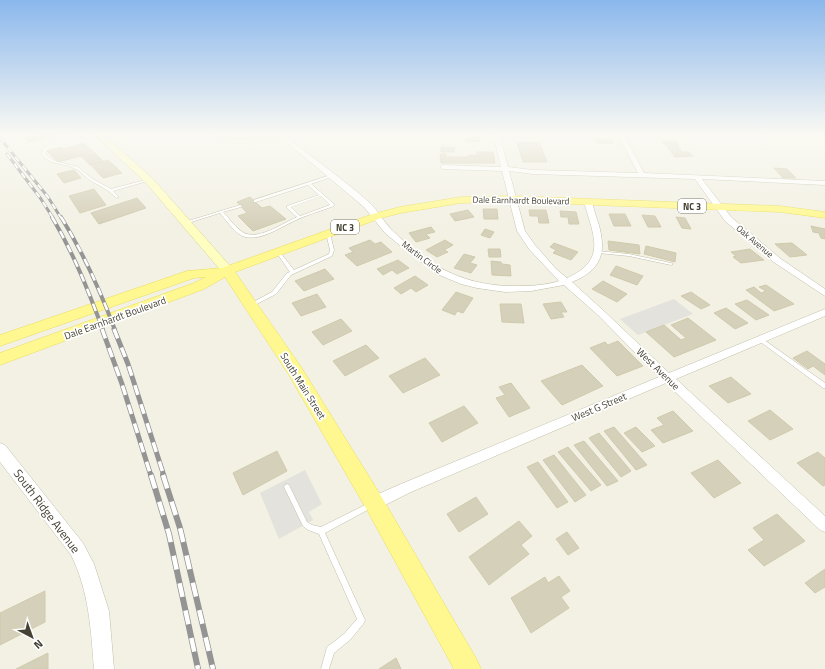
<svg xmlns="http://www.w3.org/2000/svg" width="825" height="669" font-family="'Titillium Web',sans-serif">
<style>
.parking{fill:#e3e2dc}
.building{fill:#d5d0b9;stroke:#d0caac}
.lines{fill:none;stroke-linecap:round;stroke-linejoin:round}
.service-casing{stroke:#c1bea9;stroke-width:1}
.minor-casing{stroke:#c1bea9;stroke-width:1}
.tertiary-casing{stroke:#c1bea9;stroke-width:1}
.secondary-casing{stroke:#d5d291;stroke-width:1}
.primary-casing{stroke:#e8dd5d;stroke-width:1}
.path{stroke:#c1bb97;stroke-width:1.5;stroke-dasharray:1.5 1.5;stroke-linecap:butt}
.service{fill:#fff;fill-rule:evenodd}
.minor{fill:#fff;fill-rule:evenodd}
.tertiary{fill:#fff;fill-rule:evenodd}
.secondary{fill:#fffec1;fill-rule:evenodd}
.primary{fill:#fff890;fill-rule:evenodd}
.rail-far3-casing{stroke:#949494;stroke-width:3}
.rail-far2-casing{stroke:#949494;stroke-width:4}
.rail-far1-casing{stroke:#949494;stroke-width:5}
.rail-casing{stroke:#949494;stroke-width:6}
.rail-far3{stroke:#fff;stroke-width:2;stroke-dasharray:6;stroke-linecap:butt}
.rail-far2{stroke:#fff;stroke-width:2.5;stroke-dasharray:8;stroke-linecap:butt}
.rail-far1{stroke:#fff;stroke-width:3.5;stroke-dasharray:10;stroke-linecap:butt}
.rail{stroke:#fff;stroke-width:4.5;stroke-dasharray:14;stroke-linecap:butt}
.labels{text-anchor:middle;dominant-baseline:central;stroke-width:3.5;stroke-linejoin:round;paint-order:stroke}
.far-street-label{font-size:9px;fill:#454234;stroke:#fff}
.shield{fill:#fff;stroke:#7d7b71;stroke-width:1}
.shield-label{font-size:9px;font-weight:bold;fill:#454234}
.street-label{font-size:10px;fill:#454234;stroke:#fff}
.near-street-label{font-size:12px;fill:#454234;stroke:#fff}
</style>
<rect width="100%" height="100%" fill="#f3f1e4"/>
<g class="parking">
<path d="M674,299L693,314L638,335L620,319Z"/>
<path d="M305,470L322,504L309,512L313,520L279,539L260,493Z"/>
</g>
<g class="building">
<path d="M44,133H66L29,142L25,138Z"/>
<path d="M478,137L480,141L467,142L465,138Z"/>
<path d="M595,139H611L613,143H597Z"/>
<path d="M662,141H676L679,146L665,145Z"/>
<path d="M539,142L547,162H523L517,143Z"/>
<path d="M84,143L103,161L90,165L81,156L58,162L47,151L61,147L63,149Z"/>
<path d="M667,146H678L682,152H689L693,156L675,157Z"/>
<path d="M441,147L455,148L454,152H441Z"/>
<path d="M477,152H493L495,163H441L440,154H446V157H469V155H477Z"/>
<path d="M108,160L122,173L103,178L91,165Z"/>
<path d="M774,168L787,169L796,178H783Z"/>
<path d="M74,170L81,178L64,183L57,174Z"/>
<path d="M94,189L106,205L80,213L69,196Z"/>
<path d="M250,197L262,208L270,206L286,219L253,231L238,216L247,213L237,202Z"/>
<path d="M137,198L146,208L99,224L91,213Z"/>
<path d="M483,209H497L498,219H484Z"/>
<path d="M468,210L474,217L455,221L450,214Z"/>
<path d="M529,210H546L549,223H539L538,216H530Z"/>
<path d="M560,211L576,212L579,224H569L568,217H561Z"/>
<path d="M609,214H625L631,226H614Z"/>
<path d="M642,215L655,216L661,227H648Z"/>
<path d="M676,217L685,218L691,229L682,228Z"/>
<path d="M811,226L825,229V239L821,238L819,233L813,232Z"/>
<path d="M431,227L435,232L426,234L430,238L416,242L409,233Z"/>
<path d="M485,229L494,232L490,238L481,235Z"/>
<path d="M370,240L375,244L381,242L392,252L357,266L345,255L353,252L349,248Z"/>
<path d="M445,240L453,245L444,250L448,252L437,257L426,250Z"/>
<path d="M608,241L639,245L640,254L609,250Z"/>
<path d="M554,243L578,252L571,260L553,253L556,250L550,247Z"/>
<path d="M792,243L807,255L790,257L775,244Z"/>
<path d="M646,246L676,253L675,262L644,254Z"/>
<path d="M488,249H500L501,257H489Z"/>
<path d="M750,249L764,260L741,263L733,257L736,256L731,252Z"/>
<path d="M464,254L475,257L470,263L477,265L471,273L454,268Z"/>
<path d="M398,260L409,268L397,274L392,270L383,275L377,269Z"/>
<path d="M491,261L501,262L502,264L510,265L511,276L492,275Z"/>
<path d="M616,266L643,276L637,285L610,275Z"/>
<path d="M325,269L334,279L304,291L295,281Z"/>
<path d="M415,276L428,285L416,292L411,288L401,294L394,288Z"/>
<path d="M603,281L627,294L617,302L592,289Z"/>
<path d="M766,285L794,304L774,311L746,290L754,287L761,293L766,291L759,287Z"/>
<path d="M456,292L473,298L463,313L457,311L455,315L442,310Z"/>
<path d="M691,292L710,305L701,309L681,296Z"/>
<path d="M317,294L326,307L301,316L292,303Z"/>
<path d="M747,300L769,315L756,320L735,304Z"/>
<path d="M561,302L567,312H561L564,317L551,319L543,304Z"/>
<path d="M500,304H521L524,323L502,322Z"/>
<path d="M726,308L748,323L735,329L714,313Z"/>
<path d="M688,318L716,340L674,357L646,332L664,325L681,340L686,338L671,325Z"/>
<path d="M341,319L352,331L323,345L312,332Z"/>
<path d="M618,341L643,366L617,376L590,348L605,342L608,345Z"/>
<path d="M366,345L379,358L345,376L333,361Z"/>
<path d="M807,351L825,364V375L813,366L808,369L793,358Z"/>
<path d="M425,358L440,375L403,393L389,376Z"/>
<path d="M582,365L603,386L562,405L541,381Z"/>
<path d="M731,377L751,394L728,403L709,386Z"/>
<path d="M511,383L530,408L509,417L496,398L505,395L499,387Z"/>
<path d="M464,406L478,423L442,442L429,423Z"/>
<path d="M770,410L793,429L770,440L748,421Z"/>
<path d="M673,411L693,431L663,443L651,430L664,425L657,418Z"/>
<path d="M614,427L647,465L636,470L604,431Z"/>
<path d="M636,427L655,446L642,452L624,433Z"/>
<path d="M599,433L631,471L621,477L589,438Z"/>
<path d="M584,441L618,481L607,486L574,445Z"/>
<path d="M568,447L601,485L591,491L558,452Z"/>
<path d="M277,451L287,471L243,495L233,473Z"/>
<path d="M818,452L825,458V485L823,486L797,463Z"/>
<path d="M554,455L586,495L575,502L543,460Z"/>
<path d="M718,460L741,483L714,498L691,473Z"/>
<path d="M538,462L568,502L557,508L527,467Z"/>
<path d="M476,497L488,514L459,532L447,514Z"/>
<path d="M777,514L805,541L764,566L748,550L764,540L753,528Z"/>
<path d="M519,521L532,536L521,545L529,554L489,585L469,557Z"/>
<path d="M567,532L579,548L568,555L556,539Z"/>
<path d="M825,569V587L815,593L805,583Z"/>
<path d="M559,576L570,591L561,597L569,608L531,633L511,598L545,577L548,583Z"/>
<path d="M45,591V622L0,645V613Z"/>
<path d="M48,653V669H16Z"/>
<path d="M396,658L401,669H379Z"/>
</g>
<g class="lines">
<defs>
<g id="service">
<path d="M70,133H74C64,138 51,142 45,153L47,156L55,161L78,167L91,178L111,189L149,179L151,180L113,191L119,197L117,198L107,190L88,179L78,170L69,166L52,162L45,158L41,153C48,143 59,137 70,133Z"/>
<path d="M331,175L334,176L311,184L334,204V206C321,211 306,215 294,221C279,228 255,245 239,234C234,231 224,218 220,213L188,223H187L185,222L240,205L242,206L241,207L223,212C229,218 234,226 241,231C255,243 283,223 297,217L287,208V206L319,195L308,185L256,202H254V200ZM321,196L330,205L300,216L291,207Z"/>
<path d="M327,232H329L330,233L334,250L332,256L291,275L276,294L253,306H249V304L272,292L287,273L290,272L276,252L277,251H279L294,270L329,254L330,250L326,233Z"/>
<path d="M597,251L629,254L671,263L673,264L671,265L629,256L598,253L596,252Z"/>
<path d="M760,337L825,383V388H823L758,340L757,339Z"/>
<path d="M287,484L289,485L307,522L312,525L321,527L371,502L373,503L374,505L373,507L325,533L365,620L364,623L350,640L334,653L329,669H321L327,647L344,634L357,619L319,534L308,530L303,526L284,487L285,485Z"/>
</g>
<path id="minor" d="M493,133H499L508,167L533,170L638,173L617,133H623L644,173L825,181V185L702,179L731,217L781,259L825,289V296L775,263L725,221L695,179L533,174L509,171L525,231L535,245L556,269L567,278C607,260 594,237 584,202L585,200H591C594,207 595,215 598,222C607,252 602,270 572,282L605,312L669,373L825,309V316L676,379L825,516V532L820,530L666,383L411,492L379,508L374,510L369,508L367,503L369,498L401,484L659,377L599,316L564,285L531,291L505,292L477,288L461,284L437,274L404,249L385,233L364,207L284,140L289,139C316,160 344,180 370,203C378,211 383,221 391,229C426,264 460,285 511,286C527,286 543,286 559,281L529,249L517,231L502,171L443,169L440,167L443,165L501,167Z"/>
<path id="tertiary" d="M0,443L5,445L83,543L94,564L109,611L114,669H94C91,630 89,591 71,555L0,462Z"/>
<path id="secondary" d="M93,133H102L153,179L231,267L233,270L231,273H223L146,183Z"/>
<path id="primary" d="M513,196L780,206L825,212V218L780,212L513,202L461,203L401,213L381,218L235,272L301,367L381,496L477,660L481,669H454L367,510L289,375L225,277L204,289L0,365V353L194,283L206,277L194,278L0,346V335L187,271L222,268L373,214L400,207L461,197Z"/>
</defs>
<use href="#service" class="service-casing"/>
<use href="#minor" class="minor-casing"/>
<use href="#tertiary" class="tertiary-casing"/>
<use href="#secondary" class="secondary-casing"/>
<use href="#primary" class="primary-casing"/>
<path class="path" d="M205,133C229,142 255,136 280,137"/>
<use href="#service" class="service"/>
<use href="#minor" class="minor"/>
<use href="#tertiary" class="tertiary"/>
<use href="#secondary" class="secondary"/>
<use href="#primary" class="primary"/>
<defs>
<g id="rail-far3">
<path d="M0,138L48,197L61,218"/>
<path d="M7,154L41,199L53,218"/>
</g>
<g id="rail-far2">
<path d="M52,217C74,254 88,290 103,330"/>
<path d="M61,217C84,254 100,290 115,330"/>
</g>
<g id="rail-far1">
<path d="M102,329L122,384L151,476"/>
<path d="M114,329L128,364L164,476"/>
</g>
<g id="rail">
<path d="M151,475L169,534L198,669"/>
<path d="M163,475L180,528L213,669"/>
</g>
</defs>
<use href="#rail-far3" class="rail-far3-casing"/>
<use href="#rail-far2" class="rail-far2-casing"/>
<use href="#rail-far1" class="rail-far1-casing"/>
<use href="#rail" class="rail-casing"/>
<use href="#rail-far3" class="rail-far3"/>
<use href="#rail-far2" class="rail-far2"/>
<use href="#rail-far1" class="rail-far1"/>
<use href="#rail" class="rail"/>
</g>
<linearGradient id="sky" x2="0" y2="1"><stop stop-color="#8ab7ec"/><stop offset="0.59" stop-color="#faf9f3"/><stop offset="1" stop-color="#faf9f3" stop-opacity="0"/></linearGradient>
<rect width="825" height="227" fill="url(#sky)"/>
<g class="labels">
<g class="far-street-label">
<text transform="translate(521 200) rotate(1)">Dale Earnhardt Boulevard</text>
<text transform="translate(755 241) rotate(40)">Oak Avenue</text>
<text transform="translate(422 257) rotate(37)">Martin Circle</text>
</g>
<g class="shield">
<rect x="678" y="199" width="28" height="14" rx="3"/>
<rect x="331" y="220" width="28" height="14" rx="3"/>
</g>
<g class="shield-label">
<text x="692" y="206">NC 3</text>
<text x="345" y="227">NC 3</text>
</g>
<g class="street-label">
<text transform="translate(115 318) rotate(-20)">Dale Earnhardt Boulevard</text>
<text transform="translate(658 369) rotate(44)">West Avenue</text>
<text transform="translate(303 386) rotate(58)">South Main Street</text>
<text transform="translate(599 407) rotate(-23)">West G Street</text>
</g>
<g class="near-street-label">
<text transform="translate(47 511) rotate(53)">South Ridge Avenue</text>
</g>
</g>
<g transform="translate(32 637) rotate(139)" stroke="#ffffff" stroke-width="3" paint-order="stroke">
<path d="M0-3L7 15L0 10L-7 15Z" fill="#454234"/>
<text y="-6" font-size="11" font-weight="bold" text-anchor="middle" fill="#454234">N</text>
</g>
</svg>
